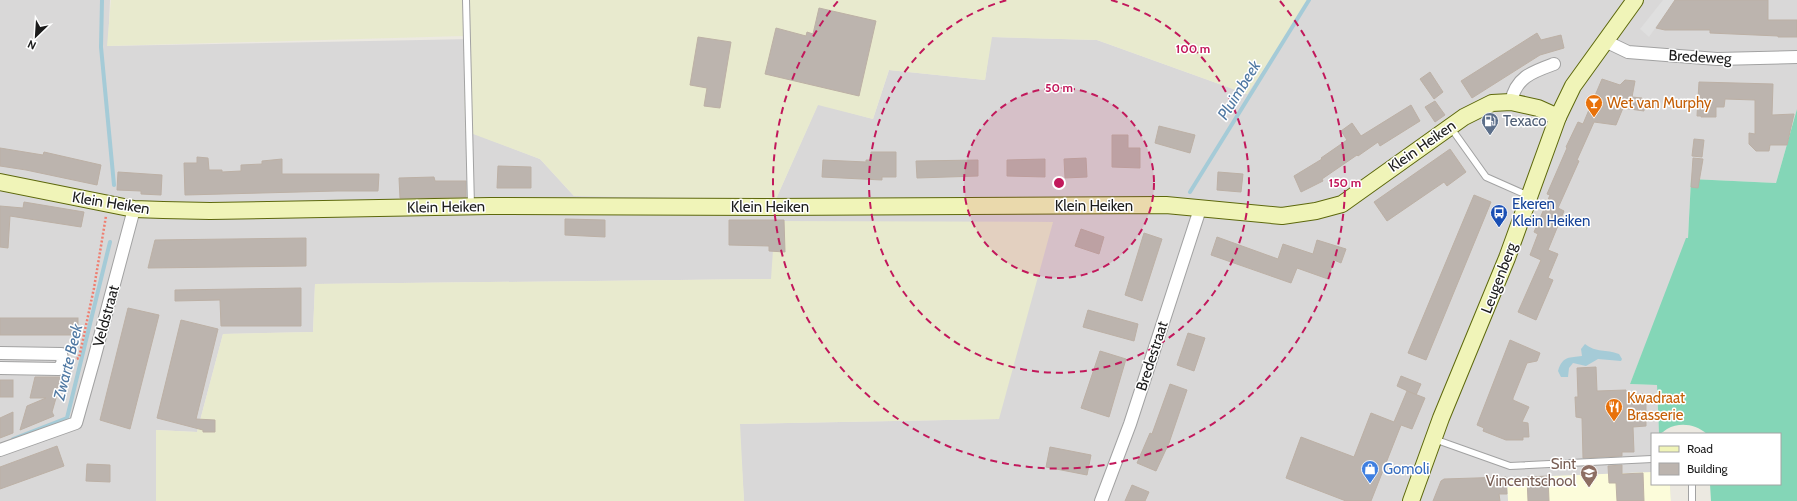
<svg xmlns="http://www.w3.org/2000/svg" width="1797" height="501" font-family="Cabin,sans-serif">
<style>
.residential{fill:#d9d8d8}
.education{fill:#fcfcda}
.farmland{fill:#e8eace}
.pitch{fill:#84d6b7}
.parking{fill:#dfdfdf}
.water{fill:#a5cbd7}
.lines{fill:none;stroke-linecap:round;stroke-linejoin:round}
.stream{stroke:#a5cbd7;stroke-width:4}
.building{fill:#bcb4ae;stroke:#bcb0a5}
.lane-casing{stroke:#a2a2a2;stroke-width:8}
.street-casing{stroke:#a2a2a2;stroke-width:14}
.secondary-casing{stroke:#5d680c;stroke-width:18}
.path{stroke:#ef7e70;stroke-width:2.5;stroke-dasharray:2 2;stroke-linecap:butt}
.lane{stroke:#fff;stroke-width:6}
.street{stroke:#fff;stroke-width:12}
.secondary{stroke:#f0f4b8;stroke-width:16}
.ring{fill:none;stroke:#c2185b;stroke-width:2;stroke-dasharray:7 5}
.labels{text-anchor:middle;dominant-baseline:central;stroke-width:3;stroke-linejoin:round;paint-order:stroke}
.street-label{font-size:15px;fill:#1b1b1b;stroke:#fff}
.food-label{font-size:15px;fill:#c56008;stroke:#fff;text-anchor:start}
.service-label{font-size:15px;fill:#4e5e75;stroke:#fff;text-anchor:start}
.transit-label{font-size:15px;fill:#164399;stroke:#fff;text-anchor:start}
.education-label{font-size:15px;fill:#785e54;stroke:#fff;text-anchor:end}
.shop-label{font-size:15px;fill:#366cbe;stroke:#fff;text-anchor:start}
.water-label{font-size:16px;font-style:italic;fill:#5079a3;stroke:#fff}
.centre{fill:#c2185b;stroke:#fff;stroke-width:2}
.ring-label{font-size:12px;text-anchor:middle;font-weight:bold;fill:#c2185b;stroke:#fff;stroke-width:3;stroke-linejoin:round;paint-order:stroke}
</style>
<rect width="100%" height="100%" fill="#ece9e1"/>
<path class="residential" d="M0,0H110L108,46L472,39L475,134L540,159L574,196L776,199L818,104L873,119L889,70L985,80L991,37L1097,40L1247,94L1310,0H1797V109L1776,183L1691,179L1688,238L1630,384L1657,385L1659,434H1652V484H1670L1671,501H744L739,424L999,419L775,221L772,279L315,284L313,332L223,334L197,432L156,430V501H0Z"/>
<path class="education" d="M1652,472V484H1670L1671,501H1508L1507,479L1527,477Z"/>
<g class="farmland">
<path d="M111,0H1310L1247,94L1097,40L992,37L985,80L889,70L873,119L818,105L776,199L574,196L540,159L465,131L464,36L107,46Z"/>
<path d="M775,221L1053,222L999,419L740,424L744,501H156V430L197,432L223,334L313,332L315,284L771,279Z"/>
</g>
<path class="pitch" d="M1797,109V501H1711L1710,484H1780V434H1707C1695,424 1680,422 1667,429C1664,431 1662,433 1659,434L1657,385L1630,384L1686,238H1688L1691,179L1776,183Z"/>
<path class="parking" d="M1663,0H1675L1649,37L1640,29Z"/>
<path class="water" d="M1585,344C1596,353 1606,349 1619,354L1622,359L1621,361L1598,359L1586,366L1573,363L1569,368L1568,377H1561L1558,371C1563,355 1570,358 1582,356L1581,349Z"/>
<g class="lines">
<g class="stream">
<path d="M102,0L101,47L114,185"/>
<path d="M1190,192L1309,0"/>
<path d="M13,439L67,418L110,242"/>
</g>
</g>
<g class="building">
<path d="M1675,0H1768V20H1797V37H1778V36L1710,33V30H1665L1656,28Z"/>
<path d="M819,8L876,21L859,96L765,74L776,28L806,36L807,32L813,34Z"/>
<path d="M1537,33L1541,40L1561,35L1564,48L1540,55L1472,98L1461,81Z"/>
<path d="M698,37L731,42L720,108L704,106L707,88L690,85Z"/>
<path d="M1430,72L1443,92L1434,99L1420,79Z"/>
<path d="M1602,79L1620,85L1625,80L1635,81L1632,97L1642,98L1644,102V111L1623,108L1616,125L1594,122L1577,160L1579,161L1558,208L1564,211L1548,250L1558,254L1548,278L1553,280L1536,320L1518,312L1541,260L1530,255L1538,234L1534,232L1550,195L1547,194L1567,148L1566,147L1578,122L1583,124Z"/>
<path d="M1699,82L1773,84L1772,115L1794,114L1787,145H1770L1769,151H1756L1749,144V133L1755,134V100L1725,99L1724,107H1716V117H1701V116H1697Z"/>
<path d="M1435,101L1445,115L1435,122L1425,107Z"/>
<path d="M1411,105L1420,121L1380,146L1378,142L1358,156L1357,155L1322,179L1323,181L1301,192L1294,176L1322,159L1321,158L1347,140L1341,131L1352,123L1361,136Z"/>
<path d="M1159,126L1195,135L1190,153L1155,143Z"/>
<path d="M1112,135H1128V148H1140V168L1112,167Z"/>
<path d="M1694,139L1704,140L1702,157L1692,156Z"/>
<path d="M0,148L43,155L44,152L101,165L97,185L26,170L0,166Z"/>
<path d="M1450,149L1466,172L1447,186L1444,182L1387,221L1374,202Z"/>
<path d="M871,152H896V177H882V180L822,177L823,160L866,162V160H871Z"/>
<path d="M197,157L208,158L209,170H222V172L241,171V165L262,164V161L282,159V174H379L378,191H337L185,195L184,163H197Z"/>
<path d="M1086,158L1087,177L1065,178L1064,159Z"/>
<path d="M1693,158L1703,159L1698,188L1691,187Z"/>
<path d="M1045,159V177L1007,176V160Z"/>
<path d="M978,160V176L917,178L916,161Z"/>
<path d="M498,166L531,167V188H497Z"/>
<path d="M118,172L162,175L161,195L141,194V191L117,190Z"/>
<path d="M1218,172L1243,174L1241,192L1217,190Z"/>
<path d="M434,177L435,181H466V197L400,198L399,178Z"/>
<path d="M1474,195L1491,202L1426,360L1408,353Z"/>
<path d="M24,202L84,212L81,227L10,216L8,248L0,247V206L23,208Z"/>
<path d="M565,219L605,220V237L565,235Z"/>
<path d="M729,220H784L785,252L769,251V246L729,245Z"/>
<path d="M1081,229L1104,237L1099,254L1075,246Z"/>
<path d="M1144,233L1162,239L1142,301L1125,295Z"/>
<path d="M1217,237L1278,259L1283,244L1313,254L1317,240L1346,249L1341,263L1334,260L1328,279L1297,268L1291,283L1211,255Z"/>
<path d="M306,238V266L148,268L155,240Z"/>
<path d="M301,288V326H221L220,300L175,301V290Z"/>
<path d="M128,308L159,315L130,429L100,420Z"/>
<path d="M1088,310L1138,324L1134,341L1083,327Z"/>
<rect x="0" y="318" width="78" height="17"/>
<path d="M181,320L218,329L196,419L215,420V432H203V430L157,418Z"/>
<path d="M1188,333L1205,338L1194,371L1177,365Z"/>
<path d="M1510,340L1540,353L1537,361L1527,363L1513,398V400L1529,407L1522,422L1528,423L1529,437H1523V440H1506L1483,431L1484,428L1477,425Z"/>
<path d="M1100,351L1126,359L1109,417L1081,408Z"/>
<path d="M1596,367L1597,391L1626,390V394H1646V426L1633,427L1634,452H1622V456L1583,458L1582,418L1576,417L1575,397H1578L1577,368Z"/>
<path d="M1401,376L1421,384L1416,395L1397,386Z"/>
<path d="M35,377H62L52,412L54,416L20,430L27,406L46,398H30Z"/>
<rect x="0" y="380" width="13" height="17"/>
<path d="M1170,384L1187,390L1169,443L1156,471L1137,463L1150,433L1152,434Z"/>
<path d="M1407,391L1425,398L1412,429L1401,425L1371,501H1346L1286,478L1301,437L1354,457L1371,413L1394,422Z"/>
<path d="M13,412V433L0,438V418Z"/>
<path d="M57,446L64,466L0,489V467Z"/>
<path d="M1050,447L1091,455L1087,475L1046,467Z"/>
<path d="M87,464L110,465V482L86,481Z"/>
<path d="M1622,465V474L1643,473L1644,501H1617L1616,483H1609L1608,466Z"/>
<path d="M1548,476L1549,501H1528L1527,477Z"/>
<path d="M1506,477L1507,494H1499L1500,501H1433L1441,481L1444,479Z"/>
<path d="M1132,485L1149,492L1145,501H1125Z"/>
</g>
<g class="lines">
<defs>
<g id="lane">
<path d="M466,0L471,206"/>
<path d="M1451,128L1486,177L1529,196"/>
<path d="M1434,439L1510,466L1652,459"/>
<path d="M1692,484V501"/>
</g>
<g id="street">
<path d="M1605,41L1628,52L1717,59L1797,57"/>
<path d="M1511,102C1516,77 1532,72 1554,64"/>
<path d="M0,353L61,354L63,362L59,369L0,368"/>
<path d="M0,450L76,423L94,359L134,209"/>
<path d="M1101,501L1130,424L1200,209"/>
</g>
<g id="secondary">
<path d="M0,182L134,209L163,210L210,211L490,206L768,207L1166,205L1282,216L1316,211L1342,204L1464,117L1492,103L1511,102L1538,108L1558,117"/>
<path d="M1411,501L1441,418L1507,258L1558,117L1573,86L1635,0"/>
</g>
</defs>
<use href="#lane" class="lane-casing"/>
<use href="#street" class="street-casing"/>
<use href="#secondary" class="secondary-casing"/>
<path class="path" d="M73,360L79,358L94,288L106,216"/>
<use href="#lane" class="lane"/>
<use href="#street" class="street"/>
<use href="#secondary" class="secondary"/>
</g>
<circle cx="1059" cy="183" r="95" fill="#c2185b" fill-opacity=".12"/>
<g class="ring">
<circle cx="1059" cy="183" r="95"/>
<path d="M1111 0A190 190 0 1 1 1007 0"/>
<path d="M1280 1A286 286 0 1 1 838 1"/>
</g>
<defs>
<symbol id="bar-pin" viewBox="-11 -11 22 30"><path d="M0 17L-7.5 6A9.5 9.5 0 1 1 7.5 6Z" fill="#e8710a" stroke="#fff"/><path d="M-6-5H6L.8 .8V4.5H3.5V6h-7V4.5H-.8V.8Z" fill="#fff"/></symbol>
<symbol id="fuel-pin" viewBox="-11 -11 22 30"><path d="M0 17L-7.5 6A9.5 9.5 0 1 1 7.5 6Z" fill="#5c6f8a" stroke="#fff"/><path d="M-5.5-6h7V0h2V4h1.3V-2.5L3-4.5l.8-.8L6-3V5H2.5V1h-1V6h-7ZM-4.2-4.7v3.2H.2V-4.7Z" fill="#fff"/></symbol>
<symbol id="bus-pin" viewBox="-11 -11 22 30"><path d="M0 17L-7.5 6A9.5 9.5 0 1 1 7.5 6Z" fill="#1a4fb4" stroke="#fff"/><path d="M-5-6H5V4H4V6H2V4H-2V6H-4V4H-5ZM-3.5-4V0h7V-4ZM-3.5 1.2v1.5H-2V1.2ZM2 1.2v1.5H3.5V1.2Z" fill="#fff"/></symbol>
<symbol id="restaurant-pin" viewBox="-11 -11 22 30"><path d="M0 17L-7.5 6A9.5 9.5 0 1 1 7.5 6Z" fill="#e8710a" stroke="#fff"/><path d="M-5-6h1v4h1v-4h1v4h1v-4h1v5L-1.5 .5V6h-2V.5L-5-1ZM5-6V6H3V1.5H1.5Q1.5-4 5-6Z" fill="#fff"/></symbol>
<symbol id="shop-pin" viewBox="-11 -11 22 30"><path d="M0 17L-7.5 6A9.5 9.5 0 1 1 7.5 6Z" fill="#3f7fe0" stroke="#fff"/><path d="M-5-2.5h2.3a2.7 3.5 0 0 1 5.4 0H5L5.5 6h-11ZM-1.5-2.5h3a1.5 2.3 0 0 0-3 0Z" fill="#fff"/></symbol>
<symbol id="school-pin" viewBox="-11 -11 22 30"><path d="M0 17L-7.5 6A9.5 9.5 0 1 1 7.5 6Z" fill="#8d6e63" stroke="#fff"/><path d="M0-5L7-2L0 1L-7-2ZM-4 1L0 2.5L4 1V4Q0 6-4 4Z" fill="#fff"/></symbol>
</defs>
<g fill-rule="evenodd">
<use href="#bar-pin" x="1584" y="93" width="20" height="27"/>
<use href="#fuel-pin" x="1480" y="111" width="20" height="27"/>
<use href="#bus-pin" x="1489" y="203" width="20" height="27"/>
<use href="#restaurant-pin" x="1604" y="397" width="20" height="27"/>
<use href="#shop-pin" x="1360" y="459" width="20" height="27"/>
<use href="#school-pin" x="1579" y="463" width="20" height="27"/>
</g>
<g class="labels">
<g class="street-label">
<text transform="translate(1700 57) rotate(3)">Bredeweg</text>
<text transform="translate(1422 146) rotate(-35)">Klein Heiken</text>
<text transform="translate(111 203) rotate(9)">Klein Heiken</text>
<text x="1094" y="206">Klein Heiken</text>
<text transform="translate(446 207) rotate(-1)">Klein Heiken</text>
<text x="770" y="207">Klein Heiken</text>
<text transform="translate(1499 278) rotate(-69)">Leugenberg</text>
<text transform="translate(106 316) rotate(-75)">Veldstraat</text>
<text transform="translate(1152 356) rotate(-72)">Bredestraat</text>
</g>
<g class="food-label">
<text x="1607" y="103">Wet van Murphy</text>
<text x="1627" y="398">Kwadraat<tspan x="1627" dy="17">Brasserie</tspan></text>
</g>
<g class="service-label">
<text x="1503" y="121">Texaco</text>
</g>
<g class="transit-label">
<text x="1512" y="204">Ekeren<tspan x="1512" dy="17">Klein Heiken</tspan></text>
</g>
<g class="education-label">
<text x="1576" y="464">Sint<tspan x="1576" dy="17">Vincentschool</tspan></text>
</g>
<g class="shop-label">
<text x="1383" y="469">Gomoli</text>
</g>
<g class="water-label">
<text transform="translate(1239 90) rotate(-58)">Pluimbeek</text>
<text transform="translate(68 362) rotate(-76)">Zwarte Beek</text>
</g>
</g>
<circle cx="1059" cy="183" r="6" class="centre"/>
<g class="ring-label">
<text x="1193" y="53">100 m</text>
<text x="1059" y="92">50 m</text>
<text x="1345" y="187">150 m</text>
</g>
<rect x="1651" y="433" width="130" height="52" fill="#ffffff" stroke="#a4a4a4"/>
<rect x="1659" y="446" width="20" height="6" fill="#f0f4b8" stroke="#a4a4a4"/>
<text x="1687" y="453" font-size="12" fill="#1b1b1b">Road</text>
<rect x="1659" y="463" width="20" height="12" fill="#bcb4ae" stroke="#a4a4a4"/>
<text x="1687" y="473" font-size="12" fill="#1b1b1b">Building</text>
<g transform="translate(36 36) rotate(205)" stroke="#ffffff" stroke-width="3" paint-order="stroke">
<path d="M0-3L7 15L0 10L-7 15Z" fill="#1b1b1b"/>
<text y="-6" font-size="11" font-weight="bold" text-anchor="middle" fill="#1b1b1b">N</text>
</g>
</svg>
